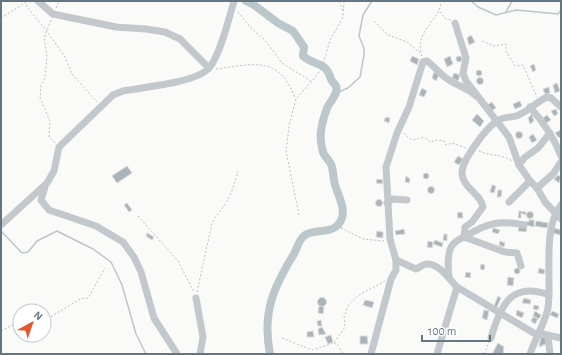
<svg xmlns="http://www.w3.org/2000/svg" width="562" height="355" font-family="'Alegreya Sans',sans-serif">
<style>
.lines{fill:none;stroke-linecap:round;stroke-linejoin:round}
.stream{stroke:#bbc7cb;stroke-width:1.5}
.river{stroke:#bbc7cb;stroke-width:8}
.building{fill:#aab3b9;stroke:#dcdcda}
.path{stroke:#bbbfc2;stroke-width:1;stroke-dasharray:2 2;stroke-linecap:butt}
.minor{stroke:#c3c8cc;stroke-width:7}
</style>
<rect width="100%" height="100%" fill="#fafaf8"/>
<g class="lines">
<g class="stream">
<path d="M471,1L478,7L496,15L516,10L558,14L561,10"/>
<path d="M506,12L512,1"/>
<path d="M336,93L348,88L360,77L364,55V48L359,36L363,15L372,1"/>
<path d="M1,231L22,253L28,252L37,241L57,231L93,249L111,262L122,285L136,334L146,354"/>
</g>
<path class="river" d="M246,1L254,5L278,23L293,31L304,47L303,56C316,67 325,60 331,79C332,82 335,84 336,86C339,94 330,101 327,108C322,122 318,136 323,152C324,156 329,160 331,164C334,172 333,181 336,188C340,199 348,214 338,225C328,235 313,228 304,236C299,240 297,248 294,254C273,288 262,313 270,354"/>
</g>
<g class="building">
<path d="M471,35L475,42L469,45L467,38Z"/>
<circle cx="459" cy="59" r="3"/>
<path d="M412,56L419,59L417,65L410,61Z"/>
<path d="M450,56L453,64L447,67L444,59Z"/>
<path d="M534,64L536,70L533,72L530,66Z"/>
<circle cx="479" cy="73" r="3"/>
<path d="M434,72L439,75L436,81L432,78Z"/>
<path d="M454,73L460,75L458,81L452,78Z"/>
<circle cx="480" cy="81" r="3.5"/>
<path d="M557,83L560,91L555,93L553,85Z"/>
<path d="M549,87L550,93L545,94L543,89Z"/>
<path d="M422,88L427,91L424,97L419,95Z"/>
<path d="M520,101L522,106L515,109L513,104Z"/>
<path d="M492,102L496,108L491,111L487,105Z"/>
<path d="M556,109L558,114L554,116L551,111Z"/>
<path d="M477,114L484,121L480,127L472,120Z"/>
<path d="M532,114L535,115L532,116L534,121L530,124L528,118Z"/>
<path d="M547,115L551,120L546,123L543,118Z"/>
<path d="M386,117L390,118L389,123L384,121Z"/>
<path d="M560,130L561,136L559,138L555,133Z"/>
<circle cx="519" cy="135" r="3.5"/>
<path d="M533,134L537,140L532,143L529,137Z"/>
<path d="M458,156L463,159L459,165L454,162Z"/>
<path d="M127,166L132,173L117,183L112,176Z"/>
<circle cx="426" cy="176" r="3"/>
<path d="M558,175L561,177L559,183L554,179Z"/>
<path d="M406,176L410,179L409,183L405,182Z"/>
<path d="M377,179L383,180L382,184L376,183Z"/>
<path d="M492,185L496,186L494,193L490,192Z"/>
<circle cx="431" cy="190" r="3.5"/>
<path d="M498,190H502L501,197H497Z"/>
<circle cx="379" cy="203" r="3.5"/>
<path d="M127,203L132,210L129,212L124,205Z"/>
<path d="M519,211L526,212V215L521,213V218H518Z"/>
<circle cx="530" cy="215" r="3.5"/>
<path d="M462,212L463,218H458L457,213Z"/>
<path d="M529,220H534V227L526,225V221L529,222Z"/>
<path d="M536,221L548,223L547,228L535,226Z"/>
<path d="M519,226L527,228L526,232L518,231Z"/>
<path d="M493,228L500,230L498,234L492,232Z"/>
<path d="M554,228L561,230L560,235L553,233Z"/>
<path d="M404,229L405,234L396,235L395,231Z"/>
<path d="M377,231L383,232V238L376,237Z"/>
<path d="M147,233L154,237L152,240L146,236Z"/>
<path d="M444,234H447V241L443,240Z"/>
<path d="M435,240L443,243L442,247L433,244Z"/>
<path d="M428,241L433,242L432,248L427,247Z"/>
<path d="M500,241L505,243L504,247L499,245Z"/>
<path d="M481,264L485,265L484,270L480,269Z"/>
<circle cx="517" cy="271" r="3"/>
<path d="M539,268L545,270L544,274L538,273Z"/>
<path d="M466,272L471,273L470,278L465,277Z"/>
<path d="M508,277L514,278L513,286L507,285Z"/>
<path d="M498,296L501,298L497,307L494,306Z"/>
<circle cx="322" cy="302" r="4.5"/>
<path d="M524,298L531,300L530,304L522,303Z"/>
<path d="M365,300L374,302L372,308L363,305Z"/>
<path d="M534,305L539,306L538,310L533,309Z"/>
<path d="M319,306L324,307L323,314L318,313Z"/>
<path d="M484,310L489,311L487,320L482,318Z"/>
<path d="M517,310L524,313L522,318L516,315Z"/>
<path d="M535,311L541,315L539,319L533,316Z"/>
<path d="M552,311L559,314L557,318L550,315Z"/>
<path d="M533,317L538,319L535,324L531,321Z"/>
<path d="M321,320L322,326H318L317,321Z"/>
<path d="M322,327L326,334L319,335L318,329Z"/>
<path d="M313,331L314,337H307V332Z"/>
<path d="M331,335L333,342L328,344L325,337Z"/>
<path d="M360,336H367L368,344H360Z"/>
<path d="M541,337L547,338L545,345H542V347L539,346Z"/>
<path d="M498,343L504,347L503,354H492Z"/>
</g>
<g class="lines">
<g class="path">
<path d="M25,1L27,7L46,30L65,57L72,74L97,102"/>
<path d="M339,1L343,11"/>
<path d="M56,8L59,1"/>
<path d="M238,12L251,28L265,40L282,63L311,81"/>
<path d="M440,12L446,19L451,20"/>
<path d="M1,18L28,1"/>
<path d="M51,20L44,38L47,56L45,78L41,85L40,98L50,121L49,137L55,143"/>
<path d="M374,21L388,35L407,42L420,53"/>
<path d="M482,41L494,46L506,44V51L514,65L516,66L523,65L537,97"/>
<path d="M422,56C415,38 429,26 438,13C440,10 440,5 442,1"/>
<path d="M216,69C253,64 279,55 295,98"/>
<path d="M404,133C411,142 414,140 424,137L431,142L436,140L444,141L446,145L452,143L466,148"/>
<path d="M479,151C489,156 502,154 512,161"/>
<path d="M299,215L286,151L289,126L296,99L317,75L323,65L330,40L343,17L344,1"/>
<path d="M138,216L178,261L194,292"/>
<path d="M341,228L363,239L384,241"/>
<path d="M197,292L212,223C216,215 221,211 225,204C232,194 235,182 238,171"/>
<path d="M44,321L80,299L88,298L105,268"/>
<path d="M1,331L16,323H20"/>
<path d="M282,338L312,350L334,343L345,327L344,317L349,304L359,295L385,281"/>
<path d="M334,343L338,345L343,354"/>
<path d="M484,354L489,342"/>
</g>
<g class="minor">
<path d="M38,1L53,14L116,27L146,29L165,32L180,39L209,68"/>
<path d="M455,23L466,58L463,73L466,81L509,137L519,165L530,181L537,188L545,202L561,219"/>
<path d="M476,96C466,87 455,85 446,78C439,73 434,66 427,61L423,62L409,107L397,133L386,167L390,239L396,260L416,269C419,268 423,264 427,264C440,264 449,279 457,287L537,335"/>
<path d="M530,107C544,123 554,137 561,156"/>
<path d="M519,165L524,158L538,148L550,133"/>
<path d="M45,187L41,200L49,210L96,226L123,242L134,257L141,272L154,318L177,354"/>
<path d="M537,188L553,174L561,162"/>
<path d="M509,202L530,181"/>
<path d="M387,203L392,199L407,200"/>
<path d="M1,225L47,183L54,171L59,147L113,95L123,91C143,87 196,83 209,68C220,56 229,18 234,1"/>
<path d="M464,237L465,227L472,222L483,207C481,194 463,188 462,174C461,161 487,126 499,120C505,116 510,118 516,116C528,112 536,102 547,97L551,98L561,107"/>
<path d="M464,237L505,252L517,253L521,266"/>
<path d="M449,277C448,268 447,255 451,247C454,242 461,238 466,236C487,223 500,220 524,225"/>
<path d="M196,298L203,337L200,354"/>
<path d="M538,333L561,338"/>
<path d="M548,336L550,354"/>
<path d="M491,338C500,306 511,281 549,295"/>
<path d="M371,354L391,279L396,270V260"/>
<path d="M437,354L457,287"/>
<path d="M530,354C535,339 545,323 548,308C552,278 542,228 561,205"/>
</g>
</g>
<rect width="562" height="355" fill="none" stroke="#657683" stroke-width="4"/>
<g transform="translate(32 323) rotate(40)"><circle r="19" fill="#ffffff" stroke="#c1c8cd"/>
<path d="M0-3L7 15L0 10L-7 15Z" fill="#e4572e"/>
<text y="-6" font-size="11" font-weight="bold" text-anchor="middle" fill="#657683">N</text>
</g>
<path d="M422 335v6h68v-6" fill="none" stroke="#657683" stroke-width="2"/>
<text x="428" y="335" font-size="12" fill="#657683" stroke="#ffffff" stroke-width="3" paint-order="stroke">100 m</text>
</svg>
